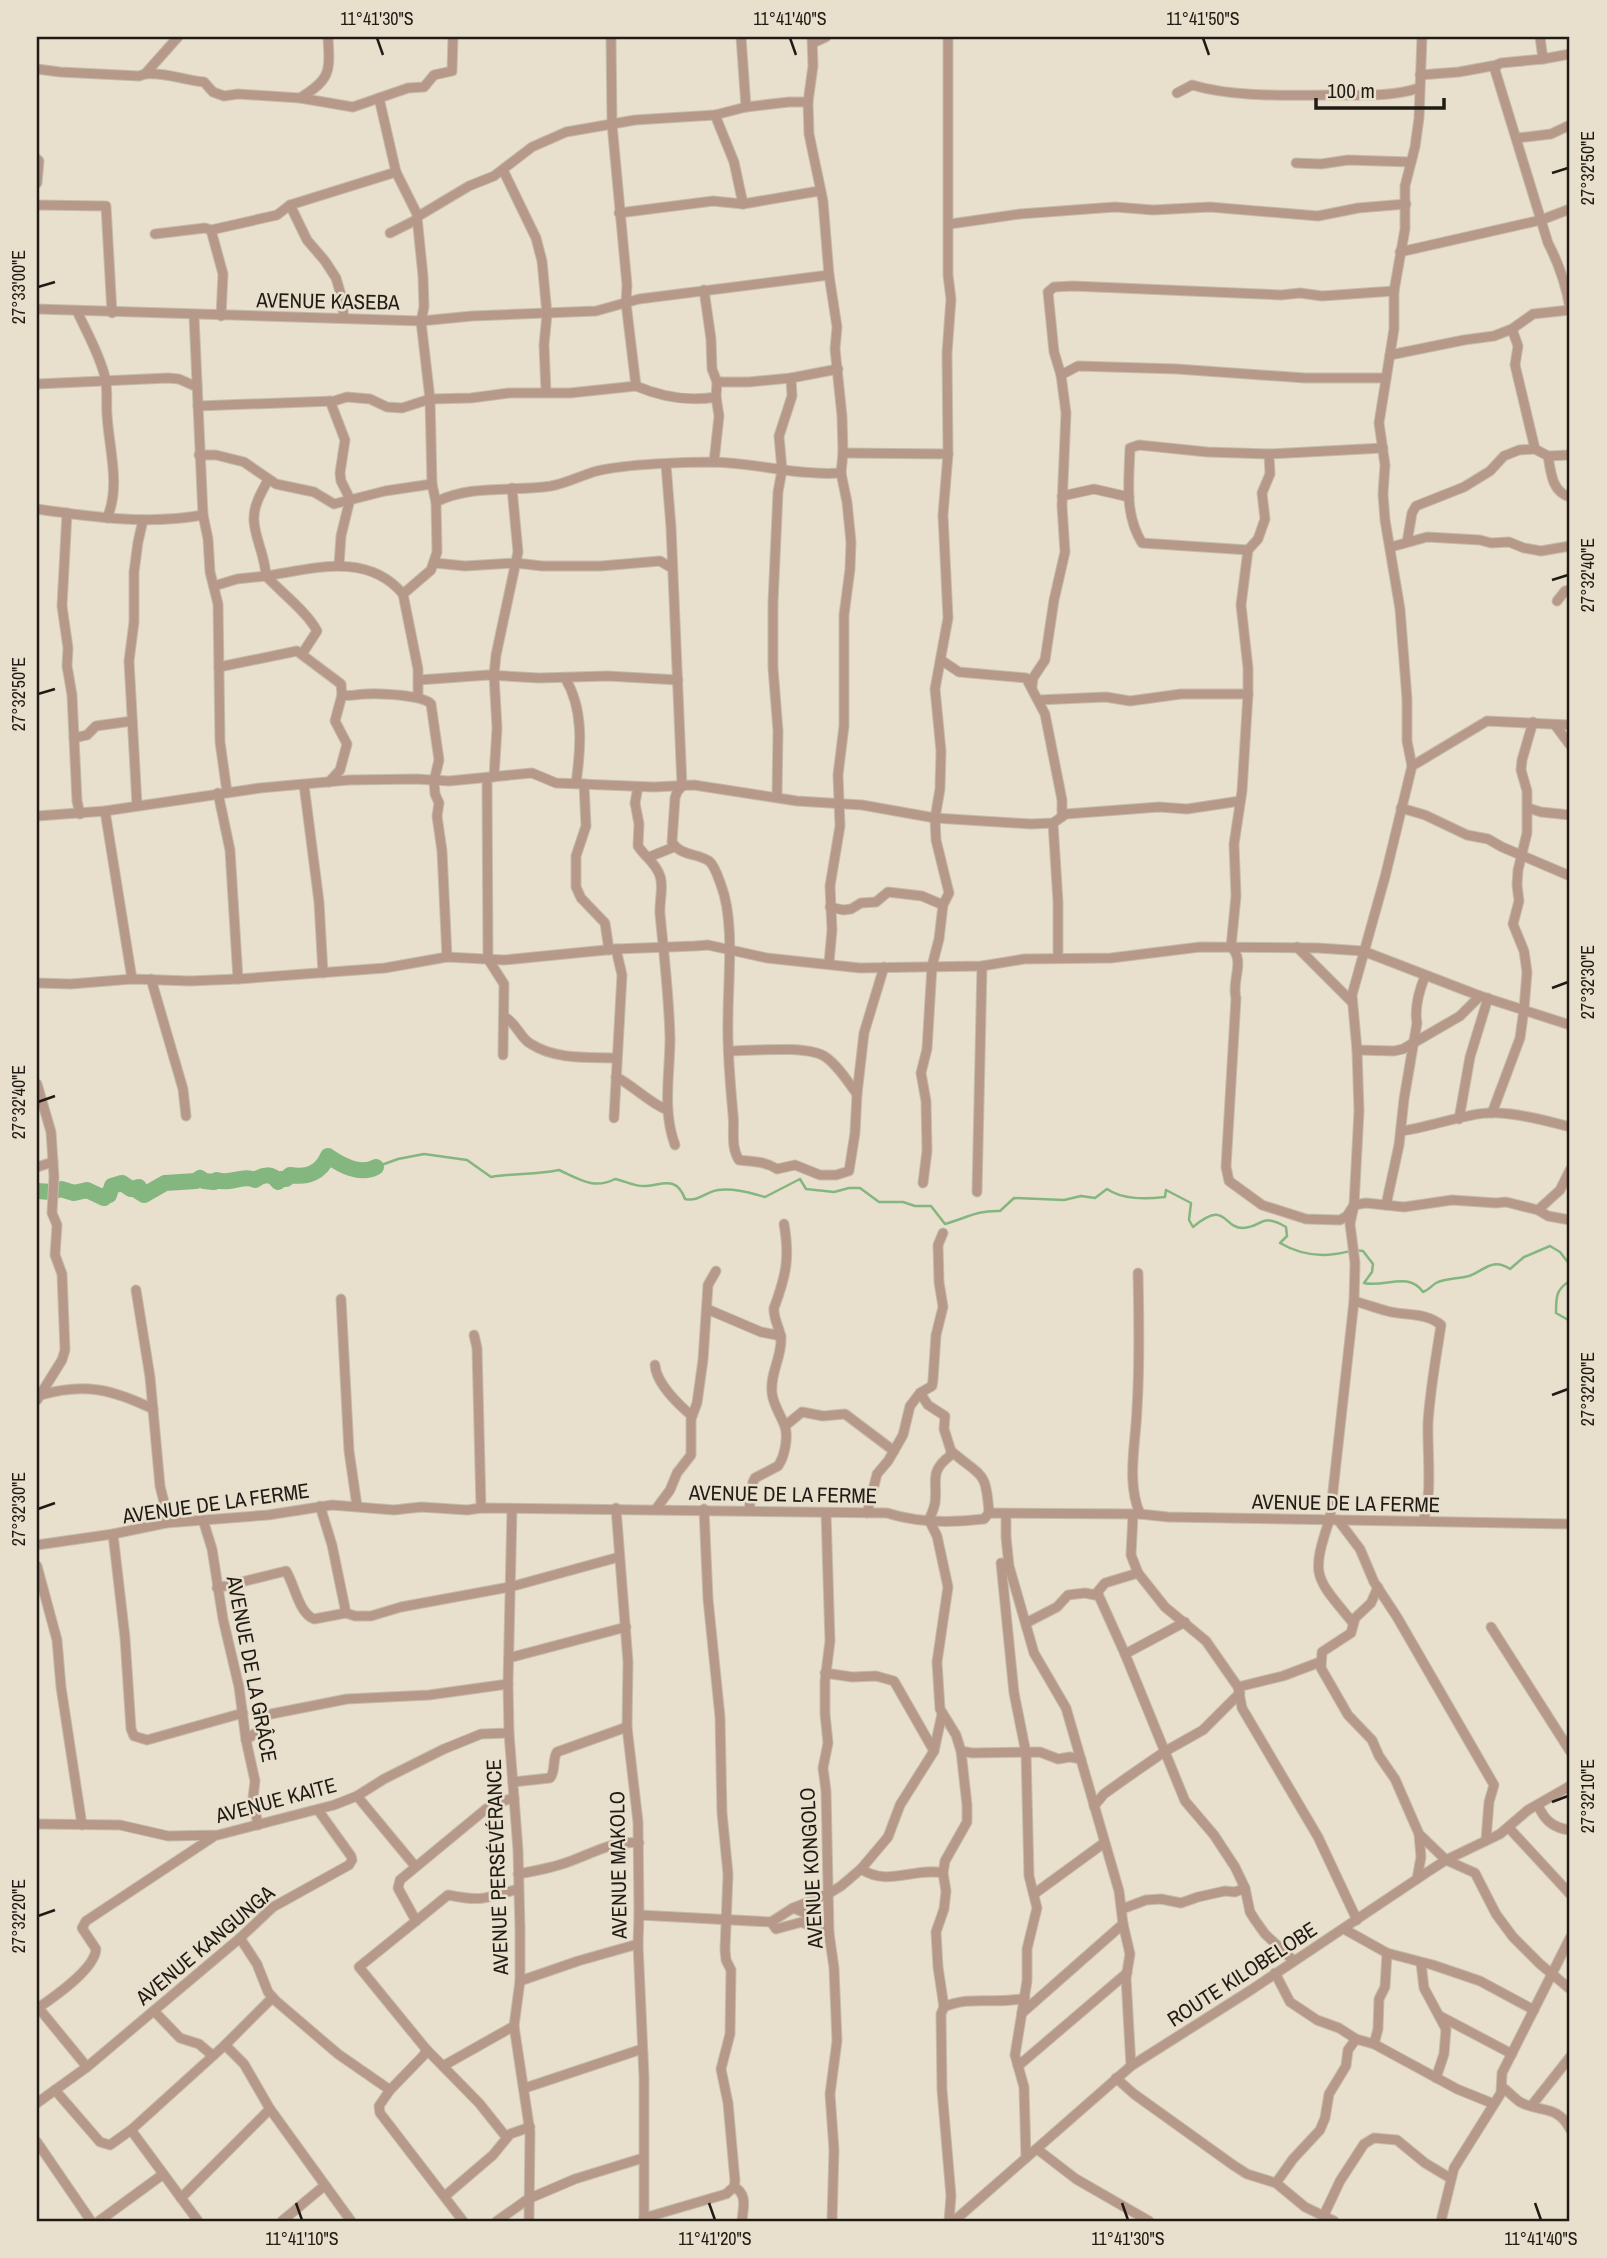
<svg xmlns="http://www.w3.org/2000/svg" width="1607" height="2258" font-family="'Archivo Narrow',sans-serif">
<style>
.lines{fill:none;stroke-linecap:round;stroke-linejoin:round}
.stream{stroke:#84b680;stroke-width:2.5}
.river{stroke:#84b680;stroke-width:16}
.minor-casing{stroke:#c5bcac;stroke-width:11}
.minor{stroke:#b69989;stroke-width:9}
.ticks{fill:none;stroke:#201c15;stroke-width:2.5}
.labels{text-anchor:middle;dominant-baseline:central;stroke-width:5;stroke-linejoin:round;paint-order:stroke}
.street-label{font-size:21px;fill:#201c15;stroke:#e9dfcd}
.neatline{fill:none;stroke:#201c15;stroke-width:2.5}
.ticks-label{font-size:18px;text-anchor:middle;fill:#201c15}
</style>
<rect width="100%" height="100%" fill="#e9dfcd"/>
<g class="lines">
<g class="stream">
<path d="M376,1167L398,1159L424,1154L467,1160L491,1177C514,1173 537,1175 559,1170C579,1179 594,1190 615,1179C625,1181 634,1186 643,1186C661,1186 676,1174 685,1199C699,1202 705,1192 718,1190C734,1188 750,1193 765,1197L800,1179L806,1189L834,1192L849,1188H860L879,1202H903L915,1206H931L945,1224C966,1218 978,1210 1000,1211L1014,1198L1064,1200L1081,1196L1095,1198L1107,1189C1123,1200 1146,1199 1165,1197L1166,1190L1191,1203L1189,1220L1193,1227C1227,1199 1222,1228 1243,1228C1263,1227 1261,1212 1286,1227L1287,1236L1280,1243C1297,1253 1314,1257 1335,1254C1346,1253 1352,1249 1363,1251L1373,1264L1372,1272L1364,1283C1385,1288 1408,1271 1423,1292C1429,1290 1431,1286 1436,1283C1446,1278 1459,1279 1469,1276C1484,1271 1492,1257 1510,1269L1524,1257L1550,1246L1560,1252L1570,1265"/>
<path d="M1570,1281C1556,1289 1556,1297 1556,1313L1570,1321"/>
</g>
<path class="river" d="M37,1191L52,1192L61,1189L74,1193L87,1190L104,1198L106,1195H109L112,1186L122,1183L131,1189L139,1187V1192L144,1195L165,1183L196,1181L200,1178L204,1181L214,1182L217,1180C230,1185 244,1174 255,1180C262,1175 272,1172 278,1182L280,1179H286L290,1175C307,1178 321,1173 328,1156C341,1165 360,1176 376,1167"/>
<defs>
<g id="minor">
<path d="M741,37L746,107"/>
<path d="M812,37L813,66L808,102L809,134L823,201L829,275L837,327L835,349L842,416L843,453L841,473L847,502L851,542L850,569L844,615V726L838,775L840,826L830,886L832,930L829,963"/>
<path d="M1540,37L1543,59L1501,63L1497,65L1495,70L1548,243C1559,264 1566,285 1570,308"/>
<path d="M813,43L826,37"/>
<path d="M1543,59L1570,54"/>
<path d="M37,69L60,72L139,76L145,74L178,37"/>
<path d="M145,74C165,72 183,80 204,82L213,92L224,96L238,94L300,98L353,107L408,88L424,87L434,75L452,71L453,37"/>
<path d="M1420,75L1459,72L1497,65"/>
<path d="M1177,93L1192,85C1237,98 1287,95 1333,95C1362,95 1391,97 1419,88"/>
<path d="M300,98C331,79 330,72 328,37"/>
<path d="M379,98L396,172L418,216"/>
<path d="M715,115L734,162L743,204"/>
<path d="M1517,138L1551,134L1570,125"/>
<path d="M37,159L39,161L37,183"/>
<path d="M1296,163L1321,164L1348,160L1411,162"/>
<path d="M503,170L536,238L542,261L547,314L544,345L546,392"/>
<path d="M37,205L106,206L112,313"/>
<path d="M290,205L307,240L325,261L336,278L341,295L344,318"/>
<path d="M619,213L713,201L743,204L819,191"/>
<path d="M950,224L1020,214L1115,207L1153,210L1210,207L1318,216L1358,208L1406,204"/>
<path d="M211,230L223,274L221,316"/>
<path d="M390,233L416,220"/>
<path d="M155,234L205,228L211,230L277,215L290,205L396,172"/>
<path d="M1400,252L1541,220L1570,209"/>
<path d="M704,290L711,339L712,369L717,382"/>
<path d="M37,309L421,321L472,316L596,311L639,299L829,275"/>
<path d="M77,311C87,333 99,353 105,377C108,389 106,403 107,415C109,449 121,486 107,518"/>
<path d="M194,316L203,515L208,539L210,572L218,604L220,742L227,792"/>
<path d="M1512,329L1518,346L1515,365L1535,449"/>
<path d="M1390,355L1464,340L1494,336L1512,329L1533,314L1570,310"/>
<path d="M1061,375L1078,366L1177,369L1305,378H1386"/>
<path d="M37,384L168,378L179,379L197,387"/>
<path d="M636,386C662,397 688,402 716,397L717,382H749L791,378L838,369"/>
<path d="M330,401L345,440L340,473L341,481L350,499L341,536L339,565"/>
<path d="M198,406L334,401L347,397L370,399L387,407L402,408L430,399L471,398L509,393H570L636,386L626,303L627,285L612,124L611,37"/>
<path d="M1383,448L1269,454L1270,474L1262,493L1265,519L1258,539L1248,550L1241,605L1248,668V694L1242,791L1234,844L1236,896L1231,947C1246,961 1231,980 1236,998L1226,1167L1229,1181L1262,1205L1306,1219L1340,1220L1347,1216L1354,1205L1366,1203L1404,1207L1452,1200L1496,1203L1506,1202L1538,1210L1560,1190L1570,1170"/>
<path d="M843,453L948,454"/>
<path d="M199,455H216L244,462L276,484L314,492L334,504L385,491L432,484"/>
<path d="M1548,456C1551,473 1552,492 1570,497"/>
<path d="M714,462L719,416L716,397"/>
<path d="M666,465L671,527L682,786L677,792L675,798L672,842C680,856 697,853 709,861C715,866 718,877 721,885C735,921 728,979 728,1018C727,1050 730,1082 733,1114C735,1130 730,1146 739,1160C754,1162 765,1161 777,1169L795,1165L820,1175H836L849,1171L855,1133L857,1094L864,1033L884,967"/>
<path d="M268,480C261,493 253,506 254,521C255,539 265,555 266,576C312,569 367,551 403,594"/>
<path d="M1062,496L1094,489L1129,497"/>
<path d="M436,502C472,484 513,492 551,486C567,483 582,475 597,471C627,464 682,462 714,462C757,463 798,476 841,473"/>
<path d="M37,509C92,517 147,525 203,515"/>
<path d="M67,513L62,606L68,648L67,666L72,695L77,801L80,814"/>
<path d="M1407,542L1412,513L1416,506L1464,487L1490,471L1504,456L1519,450L1535,449L1548,456L1570,455"/>
<path d="M1391,547L1427,537L1480,540L1491,543L1509,542L1524,548L1541,551L1570,546"/>
<path d="M1248,550L1142,543C1124,514 1129,481 1130,448L1139,445L1207,452L1269,454"/>
<path d="M435,563L465,566L516,563L542,566H601L660,561L672,568"/>
<path d="M214,586L237,579L266,576C281,592 308,613 317,631L302,654"/>
<path d="M1557,601L1565,591L1570,590"/>
<path d="M941,660L959,672L1026,678L1045,714L1062,800V816"/>
<path d="M219,667L297,651L341,684L342,695L335,721L347,744L340,770L329,782"/>
<path d="M565,678C584,709 581,748 576,783"/>
<path d="M419,680L488,675L539,678L608,676L678,680"/>
<path d="M1032,687L1033,678L1045,660L1054,600L1065,552L1062,506L1066,413L1061,375L1054,352L1048,292L1054,287L1073,286L1281,295L1300,293L1322,296L1394,291"/>
<path d="M342,695C350,697 357,694 365,694C379,693 423,695 431,704L439,760L434,781L435,794L439,803L437,816L442,851L447,957"/>
<path d="M418,696V669L403,594L431,570L437,552L436,502L432,484L430,399L421,321L424,307L423,276L417,217L469,186L494,176L532,147L566,132L635,120L715,115L746,107L789,102H808"/>
<path d="M1038,700L1106,697L1130,701L1181,694H1248"/>
<path d="M1555,725L1570,745"/>
<path d="M74,738L87,735L96,726L132,721"/>
<path d="M1412,766L1407,741V699L1400,609L1385,520L1383,494L1385,465L1379,423L1394,329V291L1405,229V186L1415,147L1419,118L1422,37"/>
<path d="M494,777L497,728L494,675L496,655L518,552L512,488"/>
<path d="M487,778L488,959L504,984L503,1055"/>
<path d="M584,784L586,826L576,856V887L581,898L605,923L609,950"/>
<path d="M304,785L319,902L323,973"/>
<path d="M638,787L635,803L639,824L638,846C645,857 656,863 660,876C664,887 659,902 660,914C664,955 669,996 670,1038C670,1074 662,1110 675,1145"/>
<path d="M218,793L230,850L238,979"/>
<path d="M777,797L778,731L773,668V603L778,492L782,470L779,436L792,396L791,378"/>
<path d="M137,805L129,661L134,622V572L138,542L143,520"/>
<path d="M1401,808L1425,815L1467,835L1488,839L1502,847L1570,876"/>
<path d="M1528,808L1541,812L1570,815"/>
<path d="M105,811L132,979"/>
<path d="M37,816L105,811L260,788L349,780L416,779L449,781L532,773L556,783L654,787L694,785L797,801L862,805L935,818L1031,824L1053,823L1066,814L1159,807L1187,809L1240,801"/>
<path d="M1053,823L1058,902V958"/>
<path d="M649,857L674,847"/>
<path d="M830,907L843,910L851,909L861,903L876,902L888,892L922,896L943,905"/>
<path d="M1297,947L1351,1001"/>
<path d="M151,979L183,1089L186,1116"/>
<path d="M37,983L71,984L132,979L190,981L238,979L385,968L447,957L504,960L616,949L695,946L708,945L767,958L860,968L982,966L1024,959L1111,958L1200,947L1318,948L1363,951L1480,996L1570,1025"/>
<path d="M505,1017C518,1025 520,1038 531,1044C556,1060 589,1057 616,1058"/>
<path d="M1357,1050L1394,1051L1403,1049L1460,1016L1480,996"/>
<path d="M729,1051C752,1051 805,1045 824,1056C837,1064 848,1082 857,1094"/>
<path d="M616,1077C634,1086 648,1102 667,1110"/>
<path d="M37,1084L51,1132L54,1177L52,1213L57,1225L55,1255L62,1274L65,1350L62,1360L37,1400"/>
<path d="M1492,1113L1520,1038L1524,1009L1527,972L1524,951L1513,924L1519,901L1517,885L1518,870L1527,833V791L1521,770L1522,760L1533,722"/>
<path d="M614,1118L622,975L616,949"/>
<path d="M1459,1119L1470,1057L1488,998"/>
<path d="M1401,1131C1432,1127 1470,1111 1499,1113C1522,1114 1548,1121 1570,1127"/>
<path d="M37,1167L53,1162"/>
<path d="M923,1183L927,1151L926,1101L921,1073L927,1049L932,966L939,939L943,905L949,893L936,840L935,818L940,789L941,751L935,689L948,618L943,515L948,454L947,353L951,299L948,275V37"/>
<path d="M977,1192L982,966"/>
<path d="M1386,1205L1399,1145L1404,1099L1417,1023C1414,1007 1419,991 1425,976"/>
<path d="M1538,1210L1548,1216L1570,1220"/>
<path d="M1138,1273C1139,1318 1140,1363 1137,1408C1136,1443 1126,1481 1140,1514"/>
<path d="M136,1290L150,1377L160,1486L166,1510V1523"/>
<path d="M341,1299L349,1451L357,1506"/>
<path d="M1354,1301C1365,1304 1376,1308 1387,1311C1405,1316 1426,1312 1441,1325C1436,1358 1430,1390 1428,1423C1427,1447 1433,1500 1423,1520"/>
<path d="M707,1309L761,1332L781,1336"/>
<path d="M474,1335L477,1348L481,1508"/>
<path d="M655,1365C656,1383 679,1405 692,1416"/>
<path d="M920,1393L928,1405L945,1416L944,1429L951,1451V1455C928,1472 938,1481 935,1503C934,1509 931,1515 929,1520L937,1536L948,1587L937,1662L940,1709L956,1735L961,1751L967,1805V1822L945,1861L943,1873L946,1891L944,1909L936,1932L938,1967L944,2007"/>
<path d="M41,1395C84,1382 114,1390 153,1409"/>
<path d="M785,1426L802,1412L823,1416L845,1414L894,1451"/>
<path d="M951,1451C982,1478 986,1469 989,1513"/>
<path d="M320,1506L332,1545L346,1613L355,1616H371L401,1607L510,1587L619,1557"/>
<path d="M616,1508L628,1662L627,1727L638,1822L639,1915L638,1944L644,2077V2221"/>
<path d="M512,1509L508,1684L509,1733L518,1850L520,1929V1981L514,2026L530,2132L529,2221"/>
<path d="M656,1509L670,1490L677,1473L691,1455V1419L697,1403L703,1360L708,1285L716,1271"/>
<path d="M749,1510L753,1482L755,1478L778,1466C785,1456 789,1435 784,1424C780,1414 773,1404 772,1393C770,1373 781,1359 781,1340C781,1329 773,1320 774,1308C786,1276 790,1258 784,1224"/>
<path d="M826,1513L830,1641L825,1681V1714L828,1743L823,1768L826,1791L829,1933L834,1968L837,2041L830,2094L834,2150L832,2221"/>
<path d="M867,1513L877,1474L888,1461L903,1435L910,1406L920,1393L932,1386L933,1380L936,1335L943,1307L939,1282L938,1245L943,1233"/>
<path d="M1006,1514V1537L1009,1566L1034,1653L1066,1708L1119,1891L1123,1924L1130,1954L1126,1978L1131,2066"/>
<path d="M1133,1515L1131,1555L1138,1573L1165,1607L1206,1641L1238,1687L1242,1708L1318,1837L1357,1920"/>
<path d="M203,1520L212,1549L223,1619L239,1687L246,1740L255,1781L253,1798L258,1825"/>
<path d="M1338,1520L1360,1549L1374,1582L1397,1617L1494,1785L1489,1802L1486,1840"/>
<path d="M113,1534L125,1638L131,1729L134,1736L147,1740L243,1713"/>
<path d="M37,1545L113,1534L166,1523L268,1515L332,1505L394,1510L421,1507L467,1510L481,1508L887,1513C918,1523 951,1523 984,1519L989,1513L1140,1514L1168,1517L1570,1524"/>
<path d="M1001,1563L1014,1693L1026,1753L1029,1876L1037,1908L1027,1949V1981L1015,2055L1024,2087L1026,2158"/>
<path d="M37,1566L57,1640L61,1687L82,1825"/>
<path d="M1378,1587L1371,1603L1355,1618L1351,1633L1322,1652L1321,1668L1348,1715L1372,1740L1379,1756L1395,1779L1419,1834L1446,1860L1475,1873L1496,1914L1513,1937L1540,1964L1570,1989"/>
<path d="M217,1588L286,1571C295,1585 298,1612 314,1619L346,1613"/>
<path d="M1098,1594L1125,1654"/>
<path d="M1185,1622L1125,1654L1185,1801L1214,1835L1235,1867L1245,1888L1250,1912L1255,1920L1265,1934L1294,1961"/>
<path d="M1026,1623L1057,1607L1068,1595L1085,1593L1095,1595L1105,1583L1138,1573"/>
<path d="M1353,1623C1315,1576 1310,1578 1330,1518L1354,1301L1355,1263L1350,1224L1354,1205L1359,1111L1357,1050L1352,995L1385,877L1412,766L1487,721L1570,725"/>
<path d="M1491,1627L1570,1751"/>
<path d="M509,1658L626,1627"/>
<path d="M825,1673L852,1677L876,1676L894,1681L934,1751"/>
<path d="M1238,1687L1283,1676L1320,1662"/>
<path d="M246,1740L260,1730L267,1716L271,1714L347,1699L429,1695L508,1684"/>
<path d="M961,1751L972,1753L1040,1752L1058,1759L1070,1757L1081,1759"/>
<path d="M513,1782L550,1778C556,1771 552,1760 557,1752L627,1727"/>
<path d="M357,1796L415,1866"/>
<path d="M1538,1805C1544,1820 1553,1828 1570,1830"/>
<path d="M1094,1806L1104,1794L1125,1779L1164,1752L1203,1730L1240,1693"/>
<path d="M37,1824L120,1825L168,1836L218,1835L334,1805L357,1796L384,1779L444,1749L481,1734L509,1733"/>
<path d="M1509,1828L1570,1894"/>
<path d="M861,1869C888,1887 915,1867 943,1873"/>
<path d="M518,1874C535,1871 552,1868 568,1862C592,1854 612,1840 639,1843"/>
<path d="M1417,1879L1421,1857L1419,1834"/>
<path d="M1034,1894L1104,1843"/>
<path d="M793,1908L803,1912L829,1933"/>
<path d="M1122,1909L1146,1900L1161,1899L1181,1903L1198,1897L1225,1891L1235,1892L1245,1888"/>
<path d="M639,1915L771,1922L793,1908L828,1894L841,1886L861,1869L888,1837L900,1805L934,1751L942,1714"/>
<path d="M416,1921L448,1895C482,1902 486,1898 518,1889"/>
<path d="M771,1922L776,1929L802,1922L808,1925L817,1923"/>
<path d="M1344,1929L1387,1953L1433,1965L1480,1981L1534,2010"/>
<path d="M240,1938L257,1964L268,1992L276,2001L338,2054L390,2090"/>
<path d="M1421,1963L1424,1988L1446,2029L1444,2054L1436,2078"/>
<path d="M1275,1973L1290,2002L1317,2020L1339,2028L1356,2039L1374,2044L1457,2089L1494,2104"/>
<path d="M520,1981L578,1961L638,1944"/>
<path d="M37,2006L87,2067"/>
<path d="M38,2008C54,1997 95,1969 96,1949L82,1928L86,1921L213,1837"/>
<path d="M154,2011L180,2038L199,2044L212,2055"/>
<path d="M1022,2013L1123,1924"/>
<path d="M1440,2016L1512,2054"/>
<path d="M1374,2044L1378,2029L1379,1999L1385,1987L1387,1953"/>
<path d="M225,2045L244,2064L270,2109L351,2221"/>
<path d="M426,2049L479,2103L507,2138"/>
<path d="M443,2066L514,2026"/>
<path d="M1018,2066L1127,1973"/>
<path d="M1116,2078L1134,2094L1233,2165L1247,2174L1276,2183L1305,2207L1334,2221"/>
<path d="M1502,2087C1508,2091 1514,2098 1520,2102C1540,2113 1557,2104 1570,2129"/>
<path d="M525,2088L642,2049"/>
<path d="M55,2090L100,2142L110,2145L131,2130"/>
<path d="M37,2103L87,2067L240,1938L273,1907L349,1865L352,1860L351,1856L318,1810"/>
<path d="M1532,2105L1570,2057"/>
<path d="M37,2142L91,2221"/>
<path d="M1037,2149L1076,2179L1149,2221"/>
<path d="M1276,2183L1293,2159L1320,2130L1325,2118L1329,2094L1346,2066L1348,2050L1356,2039"/>
<path d="M734,2187C748,2194 743,2208 742,2221"/>
<path d="M445,2196L493,2155L510,2134L530,2127"/>
<path d="M181,2198L270,2109"/>
<path d="M1323,2217L1340,2181L1364,2144L1374,2138L1397,2140L1425,2163L1450,2178"/>
<path d="M644,2218L726,2194L734,2187L735,2181L728,2103L721,2069L730,2034L731,1970L726,1960L725,1950L728,1874L722,1813L720,1717L708,1599L704,1509"/>
<path d="M99,2221L162,2175"/>
<path d="M198,2221L131,2130L225,2045L272,1998"/>
<path d="M282,2221L324,2186"/>
<path d="M463,2221L380,2113L379,2106L390,2090L424,2055L426,2049L359,1967L416,1921L398,1888L400,1880L486,1809L495,1803L514,1798"/>
<path d="M497,2221L528,2199L575,2179L643,2158"/>
<path d="M949,2221L951,2196L942,2090L941,2014L944,2007C969,1995 999,2005 1025,1998"/>
<path d="M954,2221L1131,2066L1251,1990L1426,1873L1446,1860L1500,1834L1528,1810L1570,1786"/>
<path d="M1441,2221L1454,2168L1501,2093L1502,2073L1570,1938"/>
</g>
</defs>
<use href="#minor" class="minor-casing"/>
<use href="#minor" class="minor"/>
</g>
<path class="ticks" d="M377,38L383,55M790,38L796,55M1203,38L1209,55M1552,173L1568,168M38,287L55,282M1552,580L1568,575M38,694L55,689M1552,988L1568,982M38,1102L55,1096M1552,1395L1568,1389M38,1509L55,1503M1552,1802L1568,1796M38,1916L55,1910M296,2203L302,2220M709,2203L715,2220M1122,2203L1128,2220M1535,2203L1541,2220"/>
<g class="labels">
<g class="street-label">
<text transform="translate(328 301) rotate(1)">AVENUE KASEBA</text>
<text transform="translate(783 1494) rotate(1)">AVENUE DE LA FERME</text>
<text transform="translate(216 1503) rotate(-8)">AVENUE DE LA FERME</text>
<text transform="translate(1346 1503) rotate(1)">AVENUE DE LA FERME</text>
<text transform="translate(252 1669) rotate(79)">AVENUE DE LA GRÂCE</text>
<text transform="translate(276 1800) rotate(-15)">AVENUE KAITE</text>
<text transform="translate(618 1865) rotate(-91)">AVENUE MAKOLO</text>
<text transform="translate(497 1867) rotate(-92)">AVENUE PERSÉVÉRANCE</text>
<text transform="translate(811 1868) rotate(-93)">AVENUE KONGOLO</text>
<text transform="translate(205 1945) rotate(-40)">AVENUE KANGUNGA</text>
<text transform="translate(1242 1974) rotate(-33)">ROUTE KILOBELOBE</text>
</g>
</g>
<rect width="1607" height="2258" fill="none" stroke="#e9dfcd" stroke-width="77"/>
<path d="M1316 98v10h128v-10" fill="none" stroke="#201c15" stroke-width="3.5"/>
<text x="1327" y="98" font-size="21" fill="#201c15" stroke="#e9dfcd" stroke-width="5" paint-order="stroke">100 m</text>
<rect x="38" y="38" width="1530" height="2182" class="neatline"/>
<g class="ticks-label">
<text x="377" y="25">11°41'30"S</text>
<text x="790" y="25">11°41'40"S</text>
<text x="1203" y="25">11°41'50"S</text>
<text transform="translate(1588 168) rotate(-90)" y="6">27°32'50"E</text>
<text transform="translate(19 287) rotate(-90)" y="6">27°33'00"E</text>
<text transform="translate(1588 575) rotate(-90)" y="6">27°32'40"E</text>
<text transform="translate(19 694) rotate(-90)" y="6">27°32'50"E</text>
<text transform="translate(1588 982) rotate(-90)" y="6">27°32'30"E</text>
<text transform="translate(19 1102) rotate(-90)" y="6">27°32'40"E</text>
<text transform="translate(1588 1389) rotate(-90)" y="6">27°32'20"E</text>
<text transform="translate(19 1509) rotate(-90)" y="6">27°32'30"E</text>
<text transform="translate(1588 1796) rotate(-90)" y="6">27°32'10"E</text>
<text transform="translate(19 1916) rotate(-90)" y="6">27°32'20"E</text>
<text x="302" y="2245">11°41'10"S</text>
<text x="715" y="2245">11°41'20"S</text>
<text x="1128" y="2245">11°41'30"S</text>
<text x="1541" y="2245">11°41'40"S</text>
</g>
</svg>
